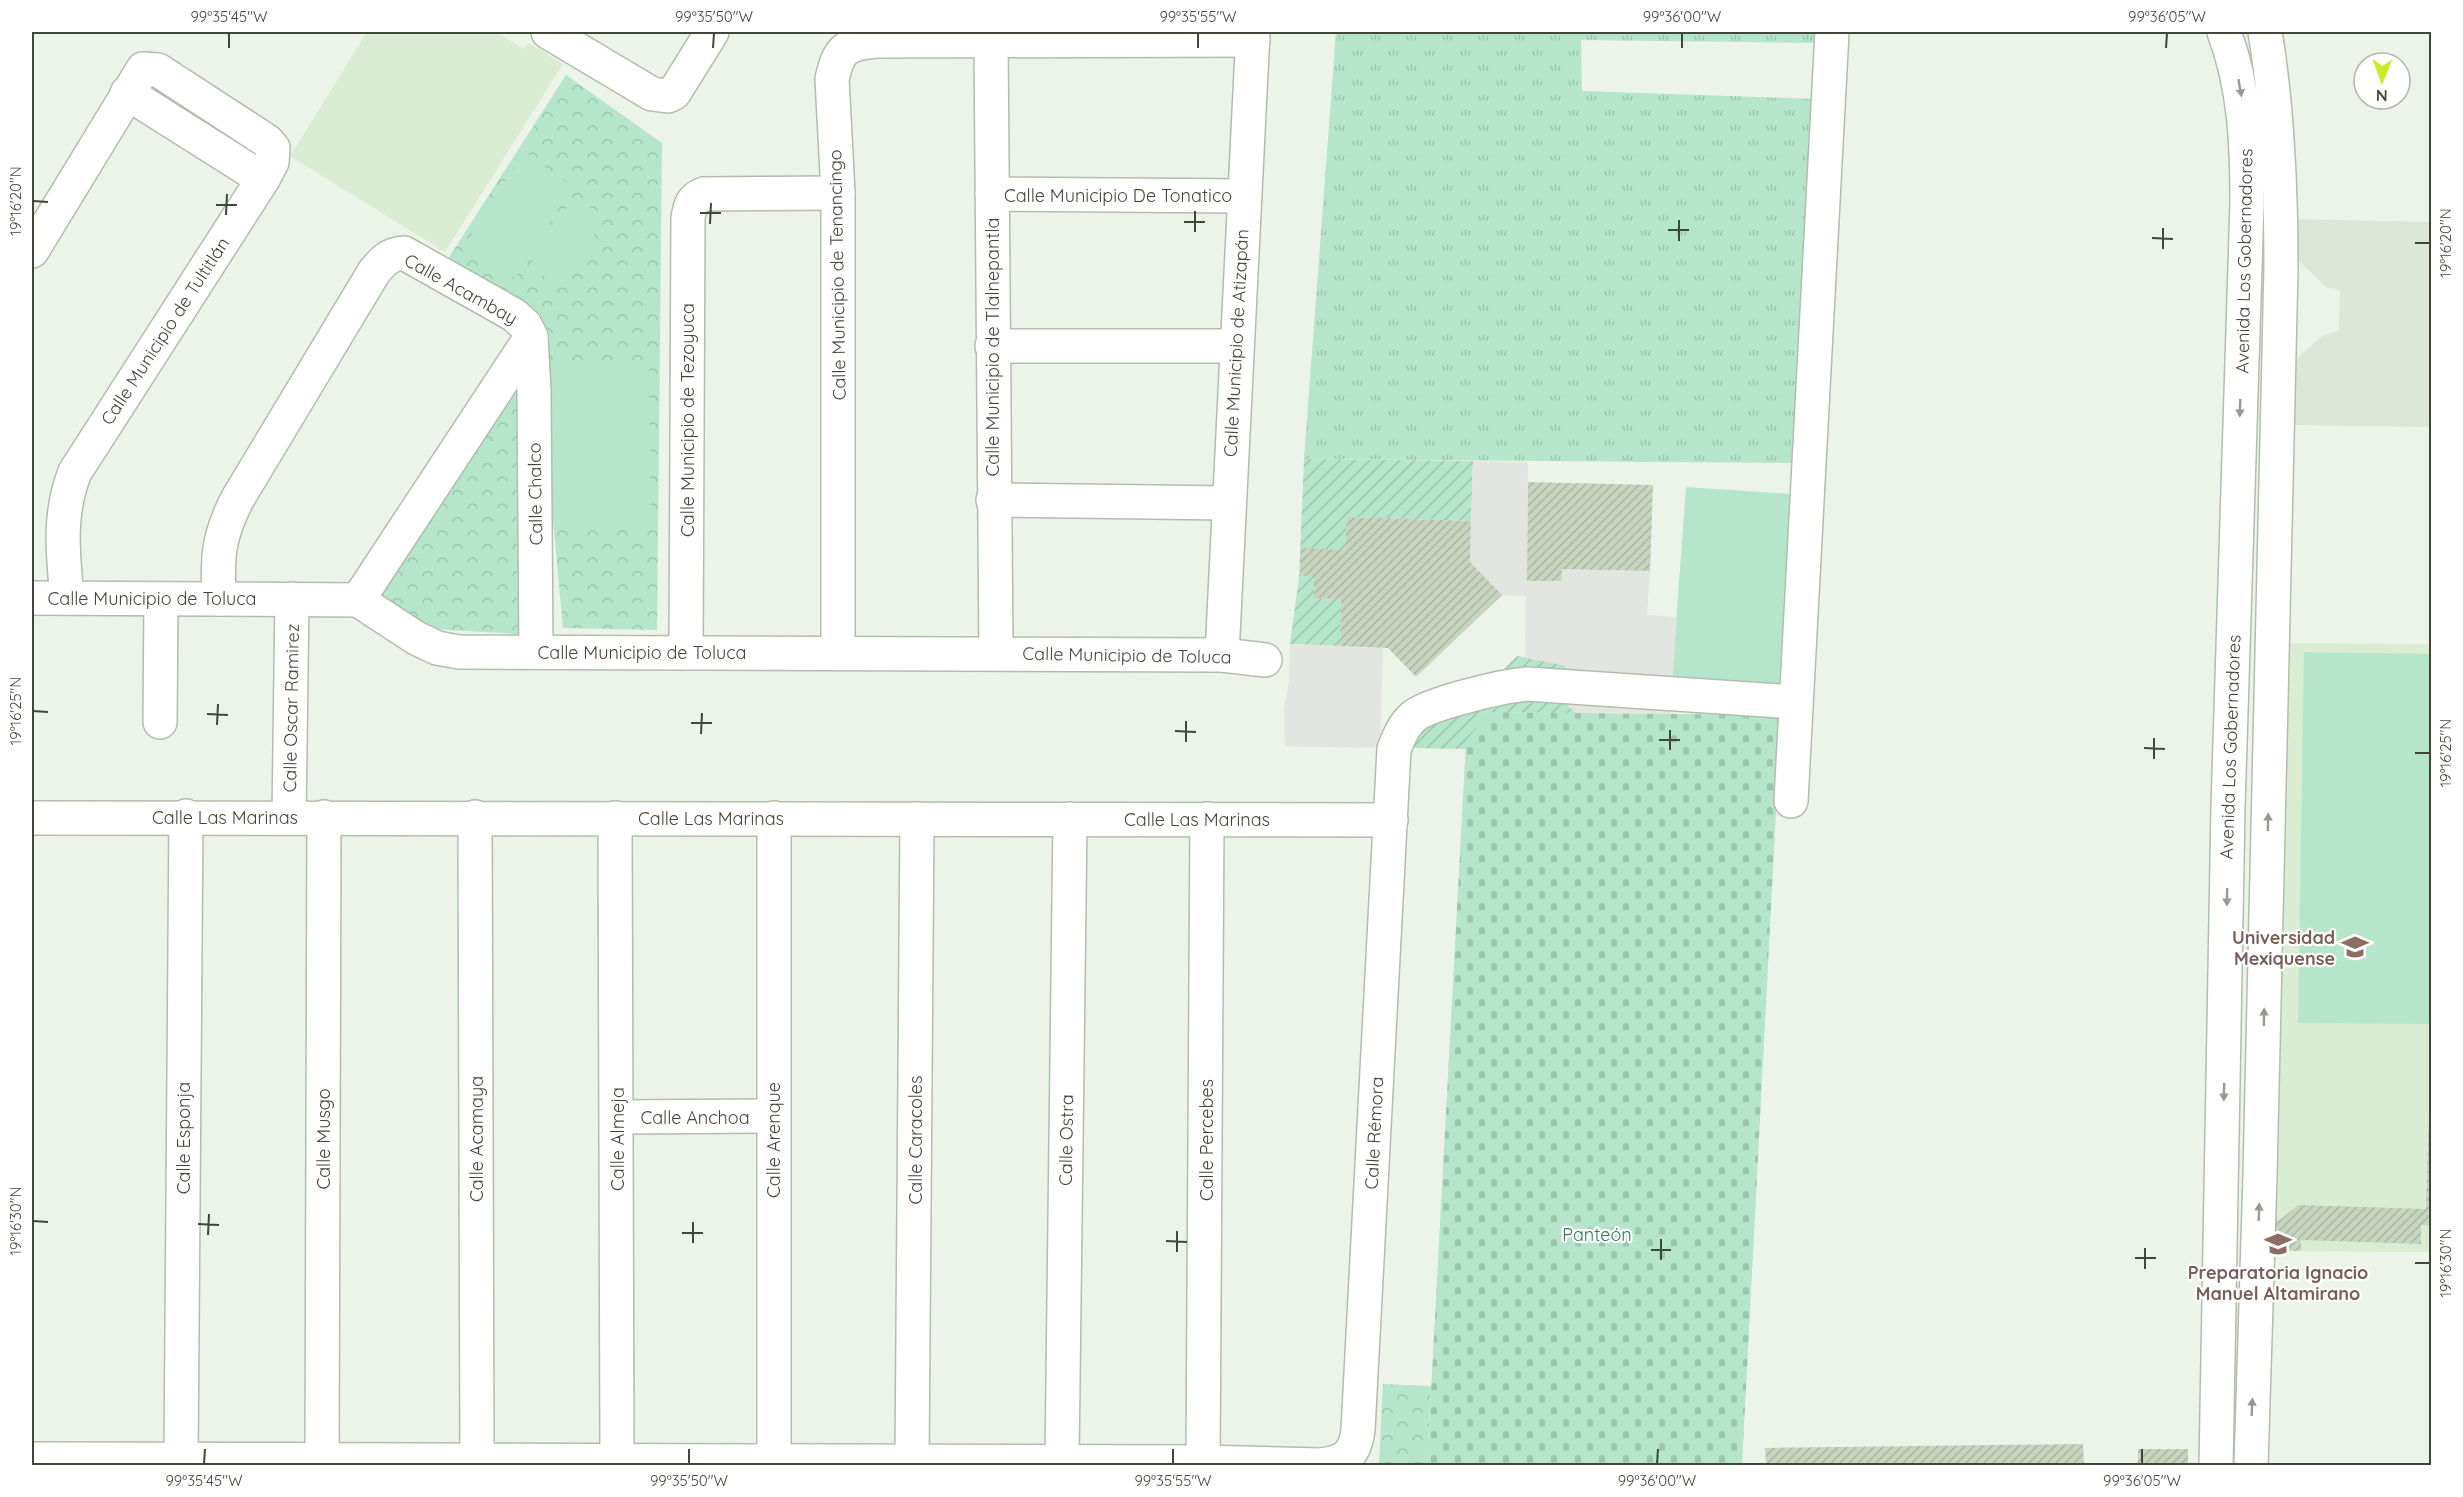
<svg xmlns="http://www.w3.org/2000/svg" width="2463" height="1497" font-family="Quicksand,sans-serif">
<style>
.residential{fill:#dce7d7}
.education{fill:#daecd4}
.grass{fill:url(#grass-tufts)}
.cemetery{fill:url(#cemetery-stones)}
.park{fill:url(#park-crowns)}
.garden{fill:url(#garden-furrows)}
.pitch{fill:#b5e5cb}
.parking{fill:#e2e5e0}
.building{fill:url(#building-hatch)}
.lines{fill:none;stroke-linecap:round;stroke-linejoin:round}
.minor-casing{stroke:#b2beac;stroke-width:36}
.minor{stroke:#fff;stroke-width:33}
.oneway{fill:#959a92}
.ticks{fill:none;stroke:#3e4738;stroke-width:2}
.labels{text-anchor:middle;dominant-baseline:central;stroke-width:4.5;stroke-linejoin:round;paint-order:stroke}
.street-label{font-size:18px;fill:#3e4738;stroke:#fff}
.education-label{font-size:18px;font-weight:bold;fill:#785e54;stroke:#fff;text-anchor:end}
.park-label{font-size:18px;fill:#2e755b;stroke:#fff}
.neatline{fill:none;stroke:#3e4738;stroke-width:2}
.ticks-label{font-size:15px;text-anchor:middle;fill:#3e4738}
</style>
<defs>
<pattern id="grass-tufts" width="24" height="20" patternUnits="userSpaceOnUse" patternTransform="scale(1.5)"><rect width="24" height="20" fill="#b5e5cb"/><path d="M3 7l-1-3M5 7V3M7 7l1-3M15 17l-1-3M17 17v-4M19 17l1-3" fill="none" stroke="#9dc6af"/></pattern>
<pattern id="cemetery-stones" width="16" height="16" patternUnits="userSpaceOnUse" patternTransform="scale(1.5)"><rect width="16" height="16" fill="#b5e5cb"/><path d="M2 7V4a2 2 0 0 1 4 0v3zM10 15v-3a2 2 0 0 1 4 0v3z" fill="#9dc6af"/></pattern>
<pattern id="park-crowns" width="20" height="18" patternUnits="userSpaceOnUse" patternTransform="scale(1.5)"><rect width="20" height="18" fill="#b5e5cb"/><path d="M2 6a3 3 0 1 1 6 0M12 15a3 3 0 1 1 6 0" fill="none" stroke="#9dc6af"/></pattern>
<pattern id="garden-furrows" width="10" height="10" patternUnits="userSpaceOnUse" patternTransform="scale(1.5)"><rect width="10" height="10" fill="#b5e5cb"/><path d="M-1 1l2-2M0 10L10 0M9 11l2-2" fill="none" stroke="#9dc6af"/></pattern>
<pattern id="building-hatch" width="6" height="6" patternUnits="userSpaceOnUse" patternTransform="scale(1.5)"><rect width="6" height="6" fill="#c7d4bf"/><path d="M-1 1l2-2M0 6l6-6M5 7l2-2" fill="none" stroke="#acb7a5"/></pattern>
</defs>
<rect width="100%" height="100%" fill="#ecf3e9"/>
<path class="residential" d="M2294,219L2431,222V427L2291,425L2292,363L2322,336L2339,330L2340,290L2326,287L2295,257Z"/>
<g class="education">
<path d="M367,32H496L524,49L529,43L563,64L445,252L290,156Z"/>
<path d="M2285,643L2431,644V1252L2272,1251Z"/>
</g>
<path class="grass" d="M1336,32H1818L1817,43L1581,40L1582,91L1814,99L1793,463L1304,459Z"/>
<path class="cemetery" d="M1488,712L1781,715L1742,1465L1427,1466L1466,741Z"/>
<g class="park">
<path d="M566,75L662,143L657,630L563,628L538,357L446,262Z"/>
<path d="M508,390L526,398L518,634L430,629L382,596Z"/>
<path d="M1383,1384L1431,1386L1427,1465H1379Z"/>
</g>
<g class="garden">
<path d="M1304,459L1473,461L1471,521L1347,517L1345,550L1301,549V576H1314V598L1341,599L1340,646L1290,644L1299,577Z"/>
<path d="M1517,656L1564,664L1568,671L1496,677Z"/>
<path d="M1518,694L1564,702L1576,713L1489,712L1466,741V749L1408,748L1429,722Z"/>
</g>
<g class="pitch">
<path d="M524,152L572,186L515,278L465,245Z"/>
<path d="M574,197L605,217L562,288L529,266Z"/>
<path d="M547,363L649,368L651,530H554Z"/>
<path d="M1686,487L1793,494L1780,685L1672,678Z"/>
<path d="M2304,652L2431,654V1024L2298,1023Z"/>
</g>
<g class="parking">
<path d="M1473,461L1528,462L1527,580L1561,581L1562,569L1650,571L1647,615L1677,617L1670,714L1576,713L1566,704L1567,666L1525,658L1526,596L1502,595L1470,562Z"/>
<path d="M1290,644L1383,648L1380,748L1285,746L1284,709L1289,682Z"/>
</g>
<g class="building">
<path d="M1528,482L1653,485L1650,571L1562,569L1561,581H1527Z"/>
<path d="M1347,517L1471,521L1470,562L1502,595L1416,677L1388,648L1340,646L1341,599L1314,598V576H1300L1301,548L1345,550Z"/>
<path d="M2430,1078L2432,1225H2421V1244L2301,1240V1251L2273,1250V1220H2280L2298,1205L2426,1209Z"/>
<path d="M2083,1444L2084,1466H1766L1765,1448Z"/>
<rect x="2138" y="1449" width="50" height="17"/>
</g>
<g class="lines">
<defs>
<g id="minor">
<path d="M548,32L652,94L668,96L674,93L712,32"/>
<path d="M991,40L996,653"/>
<path d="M127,93L263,179"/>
<path d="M992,194L1243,196"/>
<path d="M32,251L143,69L158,70L267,141L273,148L272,162L263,179L75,472C58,514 63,554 67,598"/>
<path d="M992,346H1236"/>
<path d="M993,500L1228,503"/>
<path d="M32,598L358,600L416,638L437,648L459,652L1222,655L1265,660"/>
<path d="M219,599C217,557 218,536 238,498L374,272C383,261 389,254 404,253L514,315L525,325L531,337L534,391L536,651"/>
<path d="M358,600L531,337"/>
<path d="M686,653L688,218C690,206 691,199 704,194L838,193"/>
<path d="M838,653V193L832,79C839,48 846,44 876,41L1253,40"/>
<path d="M1222,655L1253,32"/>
<path d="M160,722L161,599"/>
<path d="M1791,801L1832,32"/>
<path d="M289,817L292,599"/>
<path d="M475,817L477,1460"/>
<path d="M32,818L1391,820"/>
<path d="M615,818L617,1460"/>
<path d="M774,818V1461"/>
<path d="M618,1117L772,1116"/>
<path d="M32,1459L1203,1462L1321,1465C1346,1462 1355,1454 1358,1430L1394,749C1399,737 1403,726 1413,717C1429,703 1504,686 1527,684L1795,702"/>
<path d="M181,1460L186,816"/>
<path d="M322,1460L324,817"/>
<path d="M912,1461L917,819"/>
<path d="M1062,1461L1070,819"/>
<path d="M1203,1462L1207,819"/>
<path d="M2216,1466L2228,807L2247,203C2247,145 2245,87 2224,32"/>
<path d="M2251,1466L2260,1175L2281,267C2281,188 2278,110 2265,32"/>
</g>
</defs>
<use href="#minor" class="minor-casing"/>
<use href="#minor" class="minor"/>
</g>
<defs><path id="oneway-solid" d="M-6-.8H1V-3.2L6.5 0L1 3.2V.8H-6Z" transform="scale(1.5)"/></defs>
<g class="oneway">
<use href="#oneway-solid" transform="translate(2240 88) rotate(80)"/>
<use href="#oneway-solid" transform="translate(2240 408) rotate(92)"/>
<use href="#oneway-solid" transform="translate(2268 822) rotate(-89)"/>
<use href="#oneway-solid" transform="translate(2227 897) rotate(91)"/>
<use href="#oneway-solid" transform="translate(2264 1017) rotate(-89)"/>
<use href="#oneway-solid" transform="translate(2224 1092) rotate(91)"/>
<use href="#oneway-solid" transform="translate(2259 1212) rotate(-88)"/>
<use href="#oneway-solid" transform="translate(2252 1407) rotate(-88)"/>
</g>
<path class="ticks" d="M229,48V33M713,48L714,33M1198,48V33M1682,48V33M2166,48L2167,33M33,201L48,202M216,205H237M700,213H721M226,215L227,194M1184,222H1205M710,224L711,203M1668,230H1689M1195,232V211M2152,238L2173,239M1679,241V220M2415,243H2430M2163,249V228M33,711L48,712M207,714L228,715M691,723H712M217,725L218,704M1175,731L1196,732M701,734L702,713M1659,740H1680M1186,742V721M2144,748L2165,749M1670,750V730M2415,753H2430M2154,759V738M33,1221L48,1222M198,1224L219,1225M682,1233H703M208,1235L209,1214M1166,1241L1187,1242M693,1243V1222M1651,1250H1671M1177,1252V1231M2135,1258H2156M1661,1260V1239M2415,1263H2430M2145,1269V1248M204,1464L205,1449M689,1464V1449M1173,1464V1449M1657,1464L1658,1449M2142,1464V1449"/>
<defs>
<symbol id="university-bare" viewBox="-9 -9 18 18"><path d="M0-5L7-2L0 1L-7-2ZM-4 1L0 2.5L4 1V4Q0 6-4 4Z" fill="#8d6e63" stroke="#fff" stroke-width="2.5" paint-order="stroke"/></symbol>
<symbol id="school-bare" viewBox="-9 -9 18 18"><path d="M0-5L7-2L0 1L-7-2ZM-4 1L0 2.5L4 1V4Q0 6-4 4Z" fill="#8d6e63" stroke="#fff" stroke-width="2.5" paint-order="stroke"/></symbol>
</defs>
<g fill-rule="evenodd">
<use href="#university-bare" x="2336" y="928" width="38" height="38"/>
<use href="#school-bare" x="2259" y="1225" width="38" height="38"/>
</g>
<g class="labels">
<g class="street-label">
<text x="1118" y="195">Calle Municipio De Tonatico</text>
<text transform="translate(2244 261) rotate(-89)">Avenida Los Gobernadores</text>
<text transform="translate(837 275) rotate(-91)">Calle Municipio de Tenancingo</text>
<text transform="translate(461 289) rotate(29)">Calle Acambay</text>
<text transform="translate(165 331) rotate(-57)">Calle Municipio de Tultitlán</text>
<text transform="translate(1236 343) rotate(-87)">Calle Municipio de Atizapán</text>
<text transform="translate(992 347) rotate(-90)">Calle Municipio de Tlalnepantla</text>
<text transform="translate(687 420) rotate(-90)">Calle Municipio de Tezoyuca</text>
<text transform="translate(535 494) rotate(-91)">Calle Chalco</text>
<text x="152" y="598">Calle Municipio de Toluca</text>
<text x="642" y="652">Calle Municipio de Toluca</text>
<text transform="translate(1127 655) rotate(1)">Calle Municipio de Toluca</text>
<text transform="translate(291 708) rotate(-89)">Calle Oscar Ramirez</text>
<text transform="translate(2230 747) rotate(-88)">Avenida Los Gobernadores</text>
<text x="225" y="817">Calle Las Marinas</text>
<text x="711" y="818">Calle Las Marinas</text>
<text x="1197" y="819">Calle Las Marinas</text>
<text x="695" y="1117">Calle Anchoa</text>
<text transform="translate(1374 1133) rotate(-87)">Calle Rémora</text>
<text transform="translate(183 1138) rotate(-90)">Calle Esponja</text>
<text transform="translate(323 1139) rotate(-90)">Calle Musgo</text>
<text transform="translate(476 1139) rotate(-90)">Calle Acamaya</text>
<text transform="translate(617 1139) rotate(-90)">Calle Almeja</text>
<text transform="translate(773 1140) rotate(-90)">Calle Arenque</text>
<text transform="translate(915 1140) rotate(-90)">Calle Caracoles</text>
<text transform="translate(1066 1140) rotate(-89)">Calle Ostra</text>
<text transform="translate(1206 1140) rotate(-90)">Calle Percebes</text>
</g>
<g class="education-label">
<text x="2335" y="937">Universidad<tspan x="2335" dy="21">Mexiquense</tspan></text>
<text x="2278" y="1272" text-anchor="middle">Preparatoria Ignacio<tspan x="2278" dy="21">Manuel Altamirano</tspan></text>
</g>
<g class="park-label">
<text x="1597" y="1234">Panteón</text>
</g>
</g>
<rect width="2463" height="1497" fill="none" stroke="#ffffff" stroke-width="66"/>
<g transform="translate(2382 81) rotate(181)"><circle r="28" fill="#ffffff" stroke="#b2b5af" stroke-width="1.5"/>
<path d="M0-4.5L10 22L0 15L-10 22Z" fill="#cdec27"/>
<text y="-9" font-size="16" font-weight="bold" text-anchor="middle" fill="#3e4738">N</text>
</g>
<rect x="33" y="33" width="2397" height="1431" class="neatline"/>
<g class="ticks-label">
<text x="229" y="22">99°35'45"W</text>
<text x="714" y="22">99°35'50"W</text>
<text x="1198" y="22">99°35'55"W</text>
<text x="1682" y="22">99°36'00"W</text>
<text x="2167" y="22">99°36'05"W</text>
<text transform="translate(16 201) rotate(-90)" y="5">19°16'20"N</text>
<text transform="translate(2446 243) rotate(-90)" y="5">19°16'20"N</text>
<text transform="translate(16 711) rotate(-90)" y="5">19°16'25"N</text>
<text transform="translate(2446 753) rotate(-90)" y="5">19°16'25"N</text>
<text transform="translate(16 1221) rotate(-90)" y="5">19°16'30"N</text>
<text transform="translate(2446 1263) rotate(-90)" y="5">19°16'30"N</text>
<text x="204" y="1486">99°35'45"W</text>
<text x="689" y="1486">99°35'50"W</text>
<text x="1173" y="1486">99°35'55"W</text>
<text x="1657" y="1486">99°36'00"W</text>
<text x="2142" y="1486">99°36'05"W</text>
</g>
</svg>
